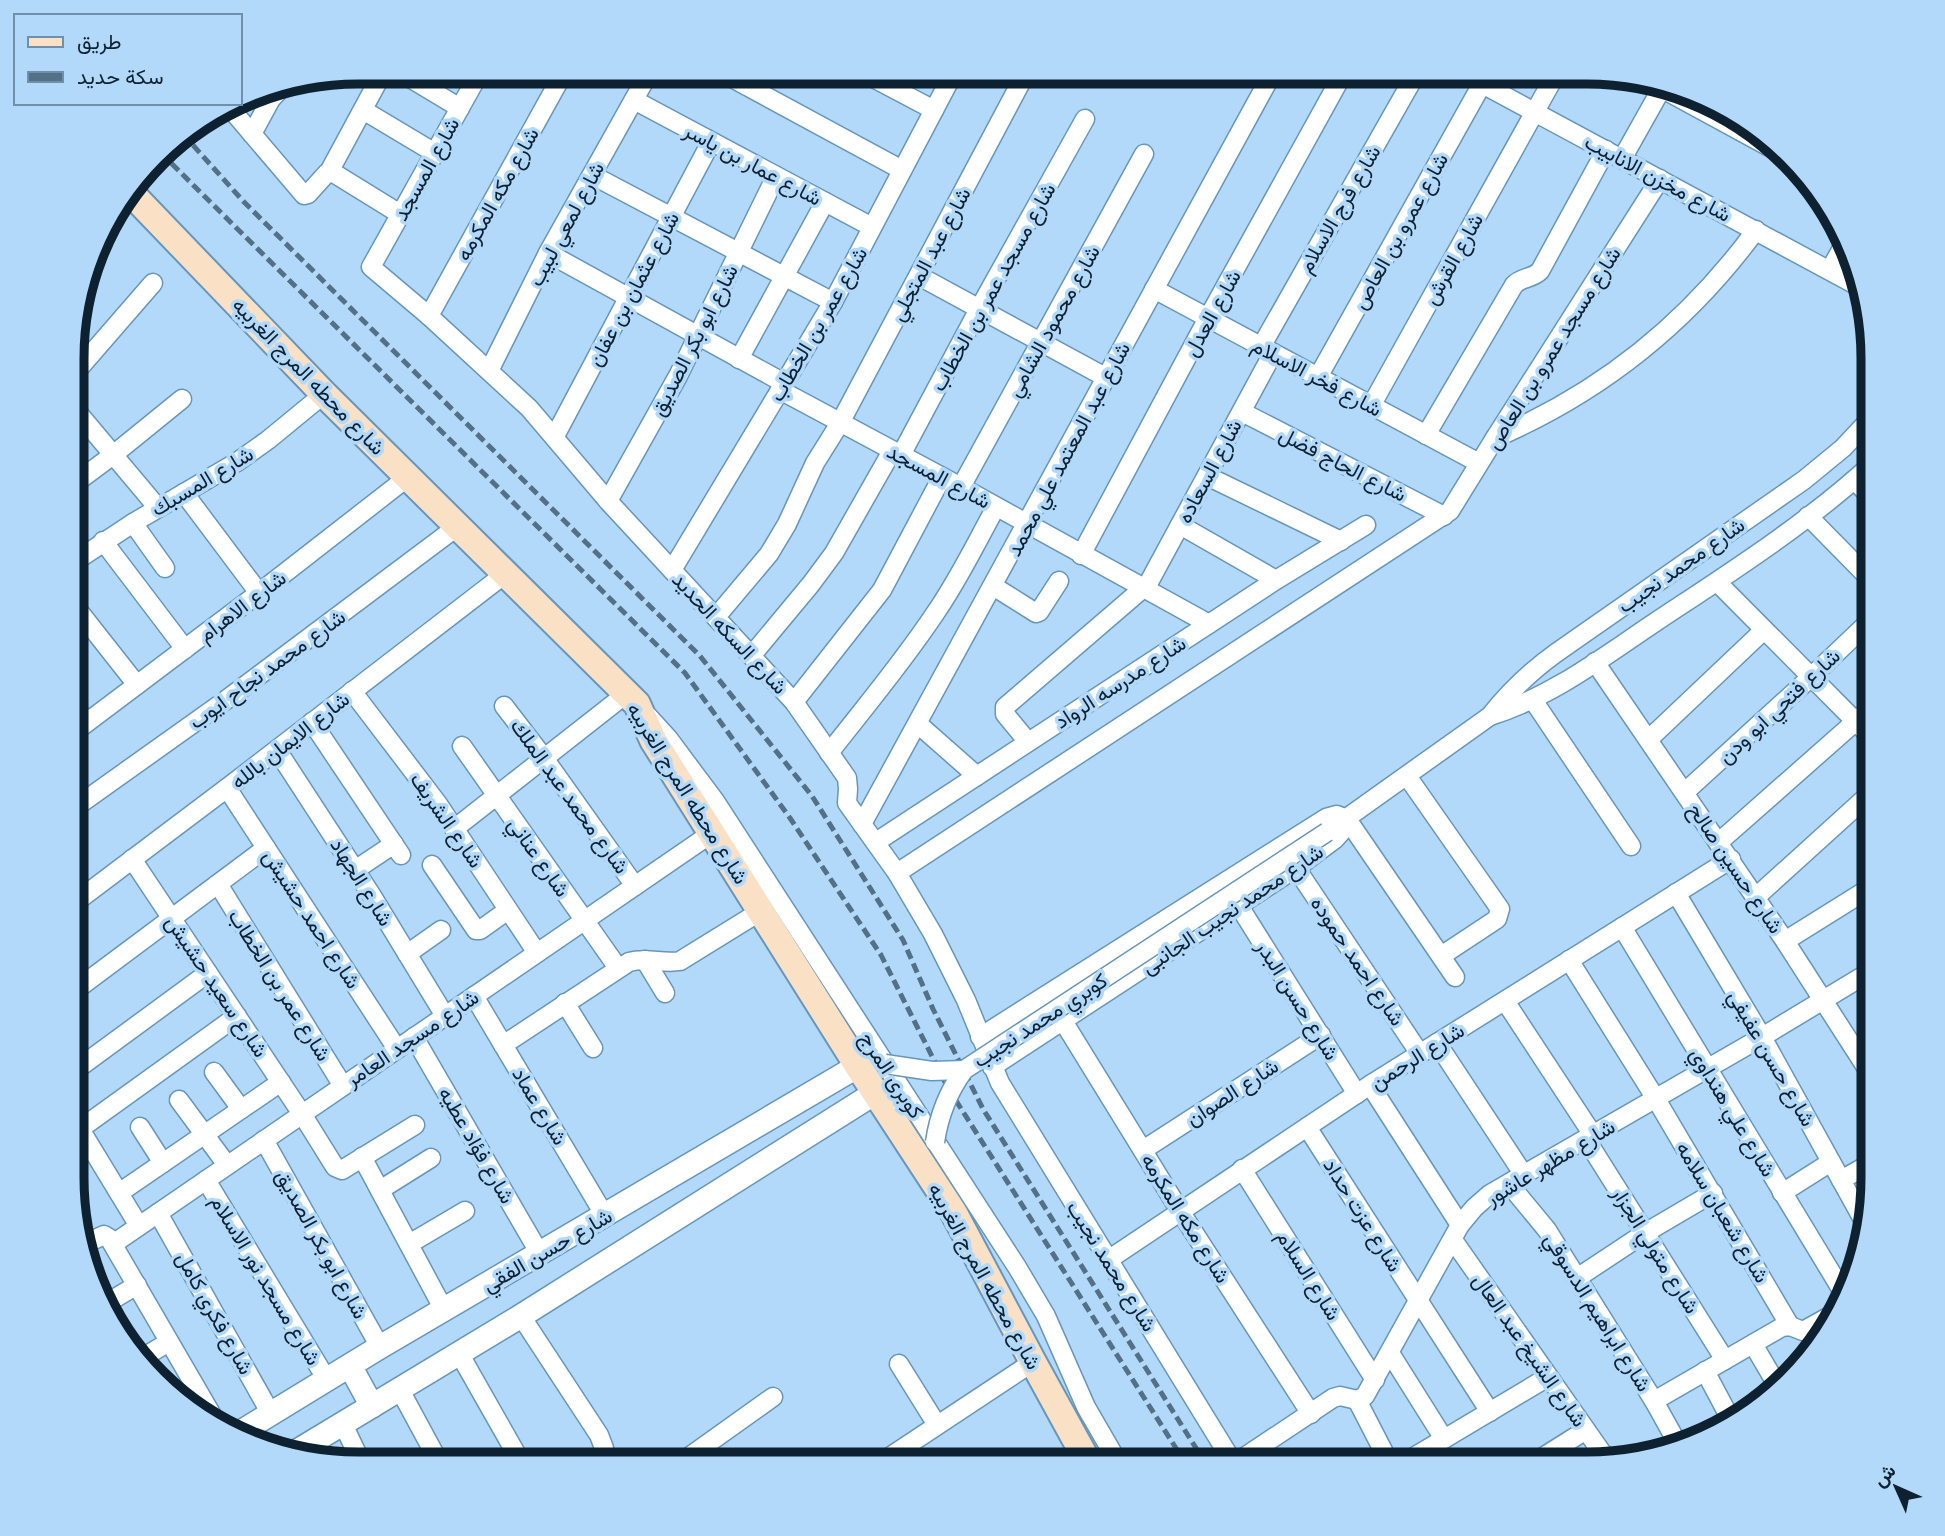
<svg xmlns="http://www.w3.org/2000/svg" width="1945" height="1536" font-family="'Space Grotesk',Vazirmatn,sans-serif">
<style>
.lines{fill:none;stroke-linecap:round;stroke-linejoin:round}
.minor-casing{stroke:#6796bc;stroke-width:21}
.tertiary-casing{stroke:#6796bc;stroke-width:26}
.secondary-casing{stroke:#6796bc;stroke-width:30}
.minor{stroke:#fff;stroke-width:18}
.tertiary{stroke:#fff;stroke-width:23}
.secondary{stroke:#fae1c6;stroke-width:26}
.rail{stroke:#547087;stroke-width:5;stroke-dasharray:10 5;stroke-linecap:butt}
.minor-bridge-casing{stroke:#6796bc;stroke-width:21;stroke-linecap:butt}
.minor-bridge{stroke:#fff;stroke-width:18}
.labels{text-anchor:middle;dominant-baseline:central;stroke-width:7;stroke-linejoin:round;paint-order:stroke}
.street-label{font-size:21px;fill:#0e2131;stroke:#b2d9fa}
.rim{fill:none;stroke:#0e2131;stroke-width:9}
</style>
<rect width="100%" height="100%" fill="#b2d9fa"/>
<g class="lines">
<defs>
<g id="minor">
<path d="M400,72L460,108"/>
<path d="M480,72L371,267L429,316L529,408L608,501L794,702L847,778L848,789L847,803L897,873L933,934L966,1000L1000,1083L1234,1464"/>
<path d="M721,72L902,170"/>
<path d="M862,72L934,110"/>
<path d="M1460,72L1856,285"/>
<path d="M1661,88L1786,156"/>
<path d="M634,100L872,227"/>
<path d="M230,108L304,195L308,194L327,173L332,172L400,214"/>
<path d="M363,110L435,153"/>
<path d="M252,134L271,99L285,84"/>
<path d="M1622,159L1663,86"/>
<path d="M329,172L383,72"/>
<path d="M592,175L833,302"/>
<path d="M548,253L784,383"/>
<path d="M1830,270L1846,241"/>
<path d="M919,276L1107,378"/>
<path d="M1154,289L1479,463"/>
<path d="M429,316L564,72"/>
<path d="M1261,347L1417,72"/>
<path d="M739,359L825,202"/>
<path d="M489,371L548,253L646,78"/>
<path d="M74,374L153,283"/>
<path d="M1318,377L1482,84"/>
<path d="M780,390L961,487L1209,624"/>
<path d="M1371,406L1557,72"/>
<path d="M74,408L158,508"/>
<path d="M1242,412L1444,516"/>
<path d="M1426,435L1514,285C1521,277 1532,279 1540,271L1606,150"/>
<path d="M555,436L711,142"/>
<path d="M1495,438C1602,392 1687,324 1756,230"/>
<path d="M901,455L979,309L1085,119"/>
<path d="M1207,476L1341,541"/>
<path d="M1854,480L1873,499"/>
<path d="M74,484L113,455L182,399"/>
<path d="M961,487L1144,154"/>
<path d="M184,493L259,593"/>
<path d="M608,501L678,376L776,176"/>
<path d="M1808,516L1867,576"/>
<path d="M133,523L165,568"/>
<path d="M1180,525L1276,580"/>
<path d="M103,541L185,649"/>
<path d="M1081,555L1208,318L1344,72"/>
<path d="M74,562L133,523L237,462L268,440L324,394"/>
<path d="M672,570L833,302L954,72"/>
<path d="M1717,582L1873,739"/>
<path d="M993,586L1036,613L1039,612L1059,581"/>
<path d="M74,605L137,685"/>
<path d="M716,617L769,554L787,524L815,463L840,423L1020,84"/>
<path d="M752,655L811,584L834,553L892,451"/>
<path d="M1595,662L1785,941L1873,1078"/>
<path d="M352,691L438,804L537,953"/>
<path d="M1533,700L1631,846"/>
<path d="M794,702L882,590L942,477"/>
<path d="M73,705L87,722"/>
<path d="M504,706L544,758L635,886"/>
<path d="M648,716L668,738L715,801L1017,1267L1046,1316L1086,1407L1119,1464"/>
<path d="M1490,716C1553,696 1603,657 1657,621C1731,572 1808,523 1873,463"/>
<path d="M312,722L401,855"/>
<path d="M918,724L977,776"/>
<path d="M73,733L259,593L408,477"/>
<path d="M1649,739L1764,630"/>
<path d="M1028,742L1005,714V707L1148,584L1273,353"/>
<path d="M462,746L618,968"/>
<path d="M277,750L372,896L445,1016"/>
<path d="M829,753C865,707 902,663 934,615C958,581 976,543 996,507"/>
<path d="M1407,776L1500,909L1497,919L1441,956"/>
<path d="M227,788L397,1049"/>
<path d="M1685,792L1811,677L1873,618"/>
<path d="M73,809L226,700L458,526"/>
<path d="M1347,819L1455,977"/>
<path d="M862,824L1273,72"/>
<path d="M454,829L626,694"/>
<path d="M1327,832L1490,716C1510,691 1531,671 1556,653L1804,480L1843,448L1873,416"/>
<path d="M876,842L1276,580L1366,525"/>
<path d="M1719,842L1873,706"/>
<path d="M132,859L302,1114L335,1167L342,1170L415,1125"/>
<path d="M432,865L476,930H480L508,910"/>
<path d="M1296,868L1420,1054"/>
<path d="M355,870L394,844"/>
<path d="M897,873L1450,511L1495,438L1660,179"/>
<path d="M218,884L343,1086"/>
<path d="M1676,893L1762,1037L1866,1225"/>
<path d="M1756,897L1873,791"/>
<path d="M73,904L227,788L505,574"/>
<path d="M1239,906L1357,1094"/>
<path d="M1622,927L1846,1297"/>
<path d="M1785,941L1873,886"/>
<path d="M407,954L441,930"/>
<path d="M645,960L665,993"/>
<path d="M1569,960L1656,1099L1790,1326"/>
<path d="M73,992L266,848"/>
<path d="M474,996L605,1216"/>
<path d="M1505,1001L1593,1135"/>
<path d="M565,1003L593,1048"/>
<path d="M1063,1021L1180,1211L1311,1414"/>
<path d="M414,1037L540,1254"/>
<path d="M980,1037L1326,818L1337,815L1347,819"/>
<path d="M1437,1043L1524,1175"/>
<path d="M503,1045L629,962C647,957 663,964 680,961L761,911"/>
<path d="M992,1067L1296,868L1335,839L1344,829"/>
<path d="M73,1072L208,973"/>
<path d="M214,1072L241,1109"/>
<path d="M1370,1085L1460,1225"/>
<path d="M179,1100L227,1165"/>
<path d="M140,1127L163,1163"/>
<path d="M1307,1127L1490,1412"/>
<path d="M80,1129L139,1226"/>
<path d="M73,1134L237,1016"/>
<path d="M1586,1139L1725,1360"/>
<path d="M264,1140L380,1347"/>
<path d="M1143,1150L1321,1035"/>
<path d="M362,1157L444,1310"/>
<path d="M1242,1169L1375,1380"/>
<path d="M206,1180L327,1380"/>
<path d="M1841,1180L1873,1162"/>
<path d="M1509,1184L1547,1230L1654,1401L1679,1446"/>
<path d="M380,1190L431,1158"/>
<path d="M119,1193L281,1082"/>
<path d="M1782,1193L1831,1162"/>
<path d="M158,1213L271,1414"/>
<path d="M1453,1240L1607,1460"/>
<path d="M85,1244L104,1235L109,1238L216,1422"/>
<path d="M113,1244L712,833"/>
<path d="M409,1244L465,1211"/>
<path d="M1108,1260L1370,1085L1731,859"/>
<path d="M1577,1278L1645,1233L1713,1193"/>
<path d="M102,1306L137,1285"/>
<path d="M521,1316L599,1435L604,1448L600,1464"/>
<path d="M1753,1344L1777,1385"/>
<path d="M459,1353L522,1464"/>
<path d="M1390,1353L1444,1439"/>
<path d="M142,1358L169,1342"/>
<path d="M899,1364L937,1425"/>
<path d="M1705,1371L1730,1418"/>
<path d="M400,1390L440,1464"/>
<path d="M1357,1400L1390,1464"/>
<path d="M1654,1401L1782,1327L1790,1326L1803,1331L1837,1312"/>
<path d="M343,1424L362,1464"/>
<path d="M679,1464L773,1397"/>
<path d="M879,1464L1033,1362"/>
<path d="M1234,1464L1333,1398L1340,1396L1357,1400L1365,1396L1460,1225L1474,1208L1490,1194L1762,1037L1873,970"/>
<path d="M1402,1464L1548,1377"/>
<path d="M1532,1464L1586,1430"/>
</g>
<g id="tertiary">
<path d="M350,1366L372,1406"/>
<path d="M236,1435L380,1347L858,1066"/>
<path d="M294,1453L521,1316L875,1093"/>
</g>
<path id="secondary" d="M129,191L324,394L637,704L653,740L858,1066L954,1213L1033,1362L1089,1464"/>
</defs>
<use href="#minor" class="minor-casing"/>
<use href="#tertiary" class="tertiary-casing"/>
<use href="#secondary" class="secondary-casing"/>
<use href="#minor" class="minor"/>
<use href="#tertiary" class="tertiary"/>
<use href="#secondary" class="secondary"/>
<g class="rail">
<path d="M183,134L244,202L700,656L812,796L903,940L933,1009L983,1109L1206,1464"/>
<path d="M162,152L169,161L685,673L790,818L881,955L948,1088L1186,1464"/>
</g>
<defs>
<g id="minor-bridge">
<path d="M885,1064L932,1071L964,1070"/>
<path d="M935,1142C939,1115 948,1092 964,1070L1327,832"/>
</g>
</defs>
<use href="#minor-bridge" class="minor-bridge-casing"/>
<use href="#minor-bridge" class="minor-bridge"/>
</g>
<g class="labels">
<g class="street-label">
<text transform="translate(753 164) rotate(28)">شارع عمار بن ياسر</text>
<text transform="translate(426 169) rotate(-61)">شارع المسجد</text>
<text transform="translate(1658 178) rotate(28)">شارع مخزن الانابيب</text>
<text transform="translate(497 194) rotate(-61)">شارع مكه المكرمه</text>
<text transform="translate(1339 209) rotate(-60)">شارع فرج الاسلام</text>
<text transform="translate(566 224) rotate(-62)">شارع لمعي لبيب</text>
<text transform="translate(1400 231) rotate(-61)">شارع عمرو بن العاص</text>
<text transform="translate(930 254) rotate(-62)">شارع عبد المتجلي</text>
<text transform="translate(1453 259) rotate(-61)">شارع القرش</text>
<text transform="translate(993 287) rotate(-61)">شارع مسجد عمر بن الخطاب</text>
<text transform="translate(633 289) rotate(-62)">شارع عثمان بن عفان</text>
<text transform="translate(1212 313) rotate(-61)">شارع العدل</text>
<text transform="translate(1053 321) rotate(-61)">شارع محمود الشامي</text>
<text transform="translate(818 324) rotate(-60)">شارع عمر بن الخطاب</text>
<text transform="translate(694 340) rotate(-63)">شارع ابو بكر الصديق</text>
<text transform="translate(1553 348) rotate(-58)">شارع مسجد عمرو بن العاص</text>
<text transform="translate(309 376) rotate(46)">شارع محطه المرج الغربيه</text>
<text transform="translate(1317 377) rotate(28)">شارع فخر الاسلام</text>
<text transform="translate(1068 449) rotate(-62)">شارع عبد المعتمد علي محمد</text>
<text transform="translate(1343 464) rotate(27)">شارع الحاج فضل</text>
<text transform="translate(1209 471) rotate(-62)">شارع السعاده</text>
<text transform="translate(939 476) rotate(28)">شارع المسجد</text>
<text transform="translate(202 481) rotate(-31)">شارع المسبك</text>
<text transform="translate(1681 565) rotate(-35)">شارع محمد نجيب</text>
<text transform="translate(242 606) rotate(-37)">شارع الاهرام</text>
<text transform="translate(730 633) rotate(47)">شارع السكه الحديد</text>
<text transform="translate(267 669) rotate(-36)">شارع محمد نجاح ايوب</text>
<text transform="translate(1120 682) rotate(-33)">شارع مدرسه الرواد</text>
<text transform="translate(1779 706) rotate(-43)">شارع فتحي ابو ودن</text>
<text transform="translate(290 740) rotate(-38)">شارع الايمان بالله</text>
<text transform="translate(688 793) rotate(58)">شارع محطه المرج الغربيه</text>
<text transform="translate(570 796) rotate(54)">شارع محمد عبد الملك</text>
<text transform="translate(447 820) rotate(55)">شارع الشريف</text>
<text transform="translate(539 857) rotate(55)">شارع عناني</text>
<text transform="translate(1736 868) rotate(56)">شارع حسين صالح</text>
<text transform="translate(362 882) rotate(58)">شارع الجهاد</text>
<text transform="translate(1232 909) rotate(-34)">شارع محمد نجيب الجانبى</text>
<text transform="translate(312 919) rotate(57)">شارع احمد حشيش</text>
<text transform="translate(1358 961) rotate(56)">شارع احمد حموده</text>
<text transform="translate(280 985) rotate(58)">شارع عمر بن الخطاب</text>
<text transform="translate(217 986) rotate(56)">شارع سعيد حشيش</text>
<text transform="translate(1298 1000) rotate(58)">شارع حسن البدر</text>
<text transform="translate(1040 1020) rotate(-33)">كوبري محمد نجيب</text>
<text transform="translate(412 1038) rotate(-34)">شارع مسجد العامر</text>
<text transform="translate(1417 1056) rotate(-32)">شارع الرحمن</text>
<text transform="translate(1772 1058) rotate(60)">شارع حسن عفيفي</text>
<text transform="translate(892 1075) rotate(57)">كوبرى المرج</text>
<text transform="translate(1232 1092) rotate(-33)">شارع الصوان</text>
<text transform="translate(540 1106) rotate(59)">شارع عماد</text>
<text transform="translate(1733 1112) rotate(59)">شارع علي هنداوي</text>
<text transform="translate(477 1145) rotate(60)">شارع فؤاد عطيه</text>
<text transform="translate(1550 1162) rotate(-31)">شارع مظهر عاشور</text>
<text transform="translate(1723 1212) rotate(59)">شارع شعبان سلامه</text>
<text transform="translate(1363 1215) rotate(58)">شارع عزت حداد</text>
<text transform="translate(1186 1218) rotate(58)">شارع مكه المكرمه</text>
<text transform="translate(322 1244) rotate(61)">شارع ابو بكر الصديق</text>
<text transform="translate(547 1250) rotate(-30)">شارع حسن الفقي</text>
<text transform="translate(1656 1250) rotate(58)">شارع متولي الجزار</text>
<text transform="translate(1112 1266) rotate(58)">شارع محمد نجيب</text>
<text transform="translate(1309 1275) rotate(58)">شارع السلام</text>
<text transform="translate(985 1276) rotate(61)">شارع محطه المرج الغربيه</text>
<text transform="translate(266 1280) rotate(59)">شارع مسجد نور الاسلام</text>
<text transform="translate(1598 1312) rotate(58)">شارع ابراهيم الدسوقي</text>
<text transform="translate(215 1313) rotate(61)">شارع فكري كامل</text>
<text transform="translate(1530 1350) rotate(55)">شارع الشيخ عبد العال</text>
</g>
</g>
<path d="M0 0H1945V1536H0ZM358 84H1587A274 274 0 0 1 1861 358V1178A274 274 0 0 1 1587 1452H358A274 274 0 0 1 84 1178V358A274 274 0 0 1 358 84Z" fill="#b2d9fa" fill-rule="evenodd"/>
<path class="rim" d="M358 84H1587A274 274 0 0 1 1861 358V1178A274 274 0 0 1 1587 1452H358A274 274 0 0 1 84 1178V358A274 274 0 0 1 358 84Z"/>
<rect x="14" y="14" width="228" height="91" fill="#b2d9fa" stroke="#708faa" stroke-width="2"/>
<rect x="28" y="37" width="35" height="10" fill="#fae1c6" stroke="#708faa" stroke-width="2"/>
<text x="77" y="49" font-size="21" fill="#0e2131">طريق</text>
<rect x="28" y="72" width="35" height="10" fill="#547087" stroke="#708faa" stroke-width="2"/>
<text x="77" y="84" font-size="21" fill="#0e2131">سكة حديد</text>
<g transform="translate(1896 1487) rotate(315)" stroke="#b2d9fa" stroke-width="5" paint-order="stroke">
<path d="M0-5L12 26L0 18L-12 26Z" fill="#0e2131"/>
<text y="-10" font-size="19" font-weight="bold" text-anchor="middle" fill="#0e2131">ش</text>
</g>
</svg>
